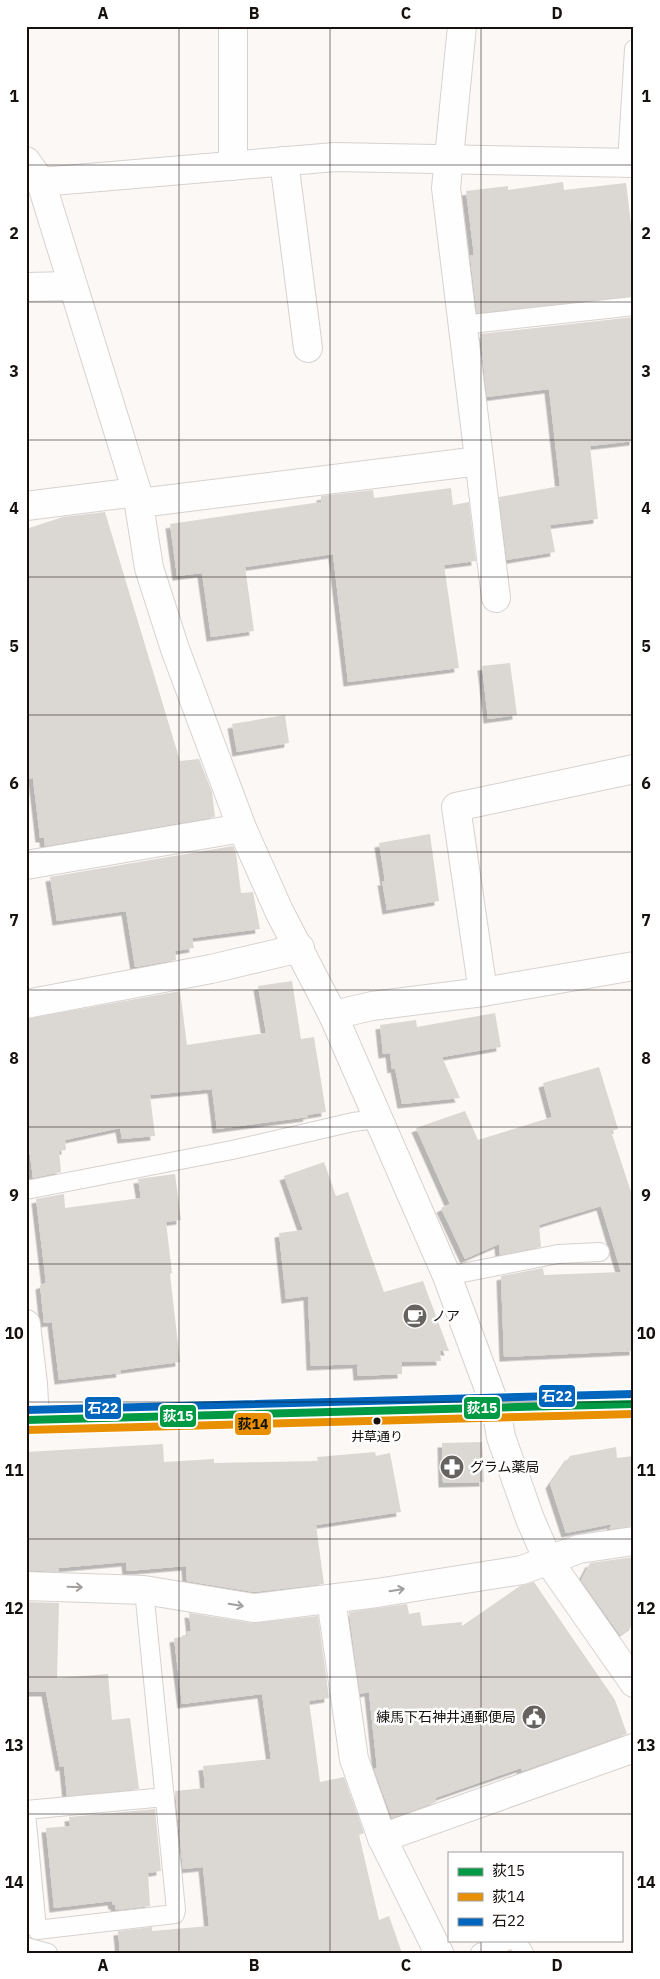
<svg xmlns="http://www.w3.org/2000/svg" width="660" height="1979" font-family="'IBM Plex Sans','Noto Sans JP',sans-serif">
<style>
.building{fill:#dbd8d4;filter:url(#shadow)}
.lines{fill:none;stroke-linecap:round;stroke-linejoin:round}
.service-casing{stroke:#d7d2cf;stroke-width:20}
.minor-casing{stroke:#d7d2cf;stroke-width:30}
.secondary-casing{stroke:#d7d2cf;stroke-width:30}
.path{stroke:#d6d4d3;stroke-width:3;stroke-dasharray:5 2.5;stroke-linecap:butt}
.service{stroke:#fefefe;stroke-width:18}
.minor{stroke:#fefefe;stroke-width:28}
.secondary{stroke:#f9fafb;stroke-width:28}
.bus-1-casing{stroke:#fff;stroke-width:11}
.bus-2-casing{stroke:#fff;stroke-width:11}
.bus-3-casing{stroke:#fff;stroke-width:11}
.bus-1{stroke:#094;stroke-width:8}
.bus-2{stroke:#e89001;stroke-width:8}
.bus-3{stroke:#0065bd;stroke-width:8}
.oneway{stroke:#a19f9e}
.grid{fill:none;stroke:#16110e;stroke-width:1;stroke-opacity:0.55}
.bus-dot{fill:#16110e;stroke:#fff;stroke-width:2}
.labels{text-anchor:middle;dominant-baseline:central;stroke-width:5;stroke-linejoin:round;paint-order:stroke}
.bus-label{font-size:13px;fill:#16110e;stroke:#fff}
.poi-label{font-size:14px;fill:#16110e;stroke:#fff;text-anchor:start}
.line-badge{stroke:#fff;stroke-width:2}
.badge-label{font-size:14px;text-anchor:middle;font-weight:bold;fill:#fff}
.pale-badge-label{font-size:14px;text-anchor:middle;font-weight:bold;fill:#111}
.neatline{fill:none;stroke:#16110e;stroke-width:2}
.grid-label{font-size:16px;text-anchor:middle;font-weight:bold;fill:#16110e}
</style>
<defs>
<filter id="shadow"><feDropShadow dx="-4.5" dy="4.5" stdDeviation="0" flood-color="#0004"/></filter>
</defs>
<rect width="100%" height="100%" fill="#fbf8f5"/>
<g class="building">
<path d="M563,182L564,190L626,183L634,249V296L477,313L470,255H474L466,191L508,186V190Z"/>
<path d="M634,317V441L590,446L598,519L550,525L555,552L507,560L499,497L560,486L549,389L487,397L480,334Z"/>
<path d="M451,488L453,505L469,502L476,561L444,565L459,668L348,682L333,554L245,567L254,631L211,637L202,573L177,576L170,524L321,502V496L373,490L374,498Z"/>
<path d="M105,512L180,761L199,759L212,792L215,817L45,846L44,838H40L33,778L26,779V529L63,517Z"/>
<path d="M510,663L517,715L488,719L482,666Z"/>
<path d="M285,715L289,743L237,752L232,724Z"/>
<path d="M430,834L439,901L387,910L382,881H385L379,843Z"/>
<path d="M233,846L236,853L241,893L253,892L260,929L192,938L194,948L175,951L176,960L135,967L126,911L57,921L50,877Z"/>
<path d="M292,981L301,1039L314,1037L326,1112L307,1115L308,1117L217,1129L212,1089L150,1095L155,1136L122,1139L120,1128L65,1140L66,1150L59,1151L61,1172L33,1178L30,1155H26V1019L180,991L187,1045L266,1033L258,986Z"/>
<path d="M495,1013L501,1047L442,1057L460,1098L402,1104L395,1068L392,1069L390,1053L383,1054L380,1025L416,1020L417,1027Z"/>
<path d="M599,1067L618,1129L611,1131L634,1201V1351L504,1357L501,1276L543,1268L544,1275L621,1272L601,1206L539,1225L541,1247L500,1255L499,1244L465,1259L441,1208L450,1204L416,1128L465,1111L478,1140L552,1117L543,1083Z"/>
<path d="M324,1162L336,1196L348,1192L384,1292L423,1281L449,1351H440L441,1361L402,1362V1374L358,1376L357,1364L311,1366L308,1296L286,1299L279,1233L303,1230L284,1176Z"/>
<path d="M175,1174L181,1220L166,1222L172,1273L170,1274L180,1362L120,1370L121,1373L59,1380L52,1322L44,1323L40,1285L46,1283L36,1199L64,1194L65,1208L141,1198L138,1179Z"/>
<path d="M482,1442L484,1482L443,1483L442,1443Z"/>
<path d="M163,1444L164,1462L214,1459V1463L318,1461L317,1457L375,1452L376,1456L390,1453L401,1512L316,1525L324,1584L254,1592L187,1581L186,1566L127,1571L126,1562L59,1568V1572L26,1570V1498H28L26,1452Z"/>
<path d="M616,1447L617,1458L634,1456V1526L609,1529L612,1524L566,1533L550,1484L570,1456Z"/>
<path d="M634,1557V1625L620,1635L581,1580L590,1563Z"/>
<path d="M534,1582L615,1700L627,1734L522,1771L521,1768L435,1798L436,1802L392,1818L374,1769L377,1768L369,1692L360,1694L349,1612L407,1604L409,1614L420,1612L422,1626L462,1622V1626L520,1586Z"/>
<path d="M26,1602L59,1603L57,1678L108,1674L112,1720L130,1718L139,1789L67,1796L64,1766L60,1767L46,1692H26Z"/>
<path d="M189,1613L252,1623L318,1616L329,1698L309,1701L320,1782L344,1777L364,1833L359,1835L379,1920L389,1916L402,1953H120L118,1931L152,1927V1931L209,1926L203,1867L183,1869L175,1791L205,1788L203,1766L271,1759L262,1694L182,1704L174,1638L188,1636L187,1631H191Z"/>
<path d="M155,1809L161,1871L148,1873L150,1906L116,1910L115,1905H113L112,1901L54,1908L46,1828L70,1826L69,1817Z"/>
</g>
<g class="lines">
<defs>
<g id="service">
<path d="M627,163L634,49"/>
<path d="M462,325L634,306"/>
<path d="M26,1190L232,1150L353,1122L377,1119"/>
<path d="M447,1276L558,1254L600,1252"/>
<path d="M26,1810L165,1797"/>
<path d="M26,1812L37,1930L175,1914L176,1910L144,1590"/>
<path d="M516,1940L524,1953"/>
<path d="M26,1947L48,1953"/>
<path d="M480,1953L509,1940"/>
</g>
<g id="minor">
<path d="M462,26L446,188L496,598"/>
<path d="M26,161L41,182L137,492L149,568L175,649L242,828L279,911L333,1015L447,1276L496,1408L501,1437L530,1519L548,1560L634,1683"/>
<path d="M284,161L308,348"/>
<path d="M233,166V26"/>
<path d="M41,182L335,157L634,163"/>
<path d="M26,287L72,286"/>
<path d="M140,503L479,461"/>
<path d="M26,506L137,492"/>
<path d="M26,865L242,828"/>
<path d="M483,992L456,807L634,769"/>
<path d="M26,1004L211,969L300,948"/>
<path d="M333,1015L372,1006L483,992L634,966"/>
<path d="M26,1324L33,1384L35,1420"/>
<path d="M26,1586L144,1590L254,1608L377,1593L522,1570L579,1549L634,1541"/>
<path d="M331,1599L354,1759L382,1838L439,1953"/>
<path d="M382,1838L634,1748"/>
</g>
<path id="secondary" d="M26,1420L634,1404"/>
</defs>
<use href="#service" class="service-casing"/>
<use href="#minor" class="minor-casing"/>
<use href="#secondary" class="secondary-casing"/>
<path class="path" d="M625,1264L634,1263"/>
<use href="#service" class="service"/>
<use href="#minor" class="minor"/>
<use href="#secondary" class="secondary"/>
<defs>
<path id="bus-1" d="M26,1420L634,1404"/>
<path id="bus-2" d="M26,1430L634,1414"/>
<path id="bus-3" d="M26,1410L634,1394"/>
</defs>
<use href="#bus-1" class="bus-1-casing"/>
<use href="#bus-2" class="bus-2-casing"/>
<use href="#bus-3" class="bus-3-casing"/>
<use href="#bus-1" class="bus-1"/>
<use href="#bus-2" class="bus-2"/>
<use href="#bus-3" class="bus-3"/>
</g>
<defs><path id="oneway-shaft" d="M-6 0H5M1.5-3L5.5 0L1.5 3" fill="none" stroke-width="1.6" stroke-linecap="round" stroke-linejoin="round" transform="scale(1.25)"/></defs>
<g class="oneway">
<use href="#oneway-shaft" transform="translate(75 1587) rotate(2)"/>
<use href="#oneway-shaft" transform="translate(397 1590) rotate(-9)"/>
<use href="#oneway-shaft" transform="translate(236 1605) rotate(10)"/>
</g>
<path class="grid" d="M179,26V1953M330,26V1953M481,26V1853M26,165H634M26,302H634M26,440H634M26,577H634M26,715H634M26,852H634M26,990H634M26,1127H634M26,1264H634M26,1402H634M26,1539H634M26,1677H634M26,1814H634M481,1940V1953"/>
<defs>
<symbol id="cafe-disc" viewBox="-11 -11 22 22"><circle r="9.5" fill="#66625f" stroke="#fff"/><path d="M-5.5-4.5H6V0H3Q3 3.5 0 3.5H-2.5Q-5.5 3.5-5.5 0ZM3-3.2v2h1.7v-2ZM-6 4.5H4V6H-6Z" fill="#fff"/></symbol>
<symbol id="pharmacy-disc" viewBox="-11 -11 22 22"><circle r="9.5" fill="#66625f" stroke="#fff"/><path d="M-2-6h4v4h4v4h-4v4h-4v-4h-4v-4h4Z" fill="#fff"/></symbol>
<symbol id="civic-disc" viewBox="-11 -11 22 22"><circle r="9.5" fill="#66625f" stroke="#fff"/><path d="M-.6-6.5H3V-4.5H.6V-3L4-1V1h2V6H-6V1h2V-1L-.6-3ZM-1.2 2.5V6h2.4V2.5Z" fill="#fff"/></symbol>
</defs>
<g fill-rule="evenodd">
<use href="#cafe-disc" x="401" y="1302" width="28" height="28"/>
<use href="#pharmacy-disc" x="438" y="1453" width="28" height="28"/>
<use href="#civic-disc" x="520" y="1703" width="28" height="28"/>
</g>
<circle class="bus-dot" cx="377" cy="1421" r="4.5"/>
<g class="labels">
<g class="bus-label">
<text x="377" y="1436">井草通り</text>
</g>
<g class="poi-label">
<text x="432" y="1316">ノア</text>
<text x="470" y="1467">グラム薬局</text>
<text x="516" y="1717" text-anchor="end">練馬下石神井通郵便局</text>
</g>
</g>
<g class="line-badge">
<rect x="538" y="1384" width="38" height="24" rx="5" fill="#0065bd"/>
<rect x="84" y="1396" width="38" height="24" rx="5" fill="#0065bd"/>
<rect x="463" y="1396" width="38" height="24" rx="5" fill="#094"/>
<rect x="159" y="1404" width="38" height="24" rx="5" fill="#094"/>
<rect x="234" y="1412" width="38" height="24" rx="5" fill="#e89001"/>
</g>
<g class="badge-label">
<text x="557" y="1401">石22</text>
<text x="103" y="1413">石22</text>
<text x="482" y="1413">荻15</text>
<text x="178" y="1421">荻15</text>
</g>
<g class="pale-badge-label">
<text x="253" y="1429">荻14</text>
</g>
<rect width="660" height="1979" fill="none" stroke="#ffffff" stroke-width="55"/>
<rect x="448" y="1852" width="175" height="90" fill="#ffffff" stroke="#a2a09f"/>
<rect x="458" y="1868" width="25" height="8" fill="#009944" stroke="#a2a09f"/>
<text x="492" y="1876" font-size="15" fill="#16110e">荻15</text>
<rect x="458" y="1893" width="25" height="8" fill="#e89001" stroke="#a2a09f"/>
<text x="492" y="1902" font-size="15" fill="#16110e">荻14</text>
<rect x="458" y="1918" width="25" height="8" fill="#0065bd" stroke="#a2a09f"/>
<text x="492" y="1926" font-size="15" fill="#16110e">石22</text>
<rect x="28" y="28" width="604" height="1924" class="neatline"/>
<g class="grid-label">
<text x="103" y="19">A</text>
<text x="254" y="19">B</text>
<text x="406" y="19">C</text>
<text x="557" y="19">D</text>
<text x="14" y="102">1</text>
<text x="646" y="102">1</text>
<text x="14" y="239">2</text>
<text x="646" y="239">2</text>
<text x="14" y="377">3</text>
<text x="646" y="377">3</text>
<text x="14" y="514">4</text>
<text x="646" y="514">4</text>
<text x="14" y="652">5</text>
<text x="646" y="652">5</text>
<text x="14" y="789">6</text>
<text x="646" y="789">6</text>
<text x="14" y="926">7</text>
<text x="646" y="926">7</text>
<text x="14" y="1064">8</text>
<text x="646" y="1064">8</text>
<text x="14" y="1201">9</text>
<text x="646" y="1201">9</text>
<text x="14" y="1339">10</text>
<text x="646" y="1339">10</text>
<text x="14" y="1476">11</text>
<text x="646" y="1476">11</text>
<text x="14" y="1614">12</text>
<text x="646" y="1614">12</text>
<text x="14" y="1751">13</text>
<text x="646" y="1751">13</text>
<text x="14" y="1888">14</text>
<text x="646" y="1888">14</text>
<text x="103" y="1971">A</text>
<text x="254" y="1971">B</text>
<text x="406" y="1971">C</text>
<text x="557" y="1971">D</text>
</g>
</svg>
